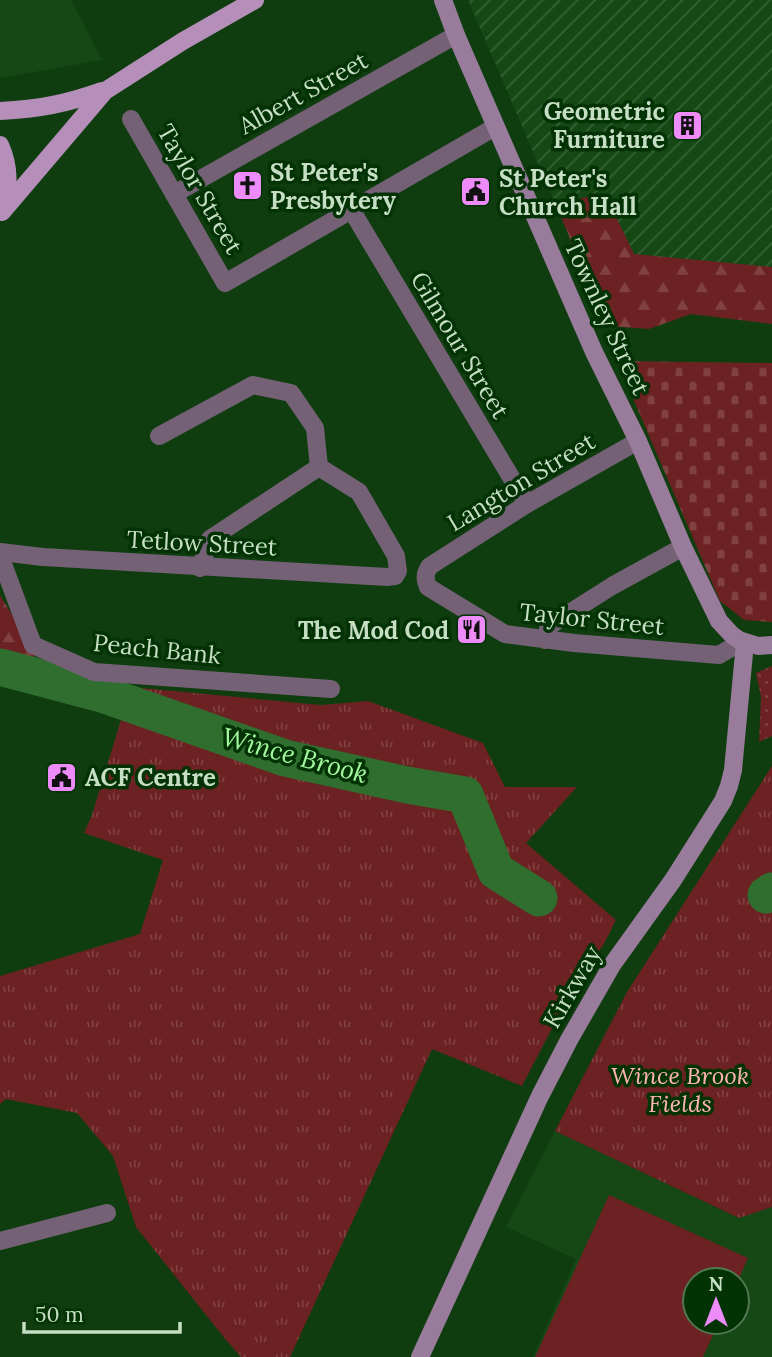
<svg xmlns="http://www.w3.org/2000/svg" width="772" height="1357" font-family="Lora,serif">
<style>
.built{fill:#164816;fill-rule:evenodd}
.industrial{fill:url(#industrial-furrows)}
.grass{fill:url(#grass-dots)}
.forest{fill:url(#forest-firs)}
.cemetery{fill:url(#cemetery-stones)}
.park{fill:url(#park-tufts)}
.garden{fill:#6c2122}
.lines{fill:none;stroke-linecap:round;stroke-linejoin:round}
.river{stroke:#306e2f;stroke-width:37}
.street{stroke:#746176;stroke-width:18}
.secondary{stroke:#997b9c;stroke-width:18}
.primary{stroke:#b58fb9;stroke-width:18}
.labels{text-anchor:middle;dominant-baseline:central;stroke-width:7;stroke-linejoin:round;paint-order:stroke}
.street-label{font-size:24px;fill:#c6dec4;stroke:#033205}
.poi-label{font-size:24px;font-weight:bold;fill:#c6dec4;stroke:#033205;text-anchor:start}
.park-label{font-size:24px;font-style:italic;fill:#fdb4af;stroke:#033205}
.water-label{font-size:26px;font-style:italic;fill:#a2f69e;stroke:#033205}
</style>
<defs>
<pattern id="industrial-furrows" width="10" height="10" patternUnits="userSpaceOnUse" patternTransform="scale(1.75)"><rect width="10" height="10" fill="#164816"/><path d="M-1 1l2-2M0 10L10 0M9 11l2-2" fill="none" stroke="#366236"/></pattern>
<pattern id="grass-dots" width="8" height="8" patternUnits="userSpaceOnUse" patternTransform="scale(1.75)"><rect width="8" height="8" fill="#6c2122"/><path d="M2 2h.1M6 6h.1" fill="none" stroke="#804140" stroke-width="1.8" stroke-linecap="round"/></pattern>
<pattern id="forest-firs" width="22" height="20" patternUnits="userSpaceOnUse" patternTransform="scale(1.75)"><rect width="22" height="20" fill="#6c2122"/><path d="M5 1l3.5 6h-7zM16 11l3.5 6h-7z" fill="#804140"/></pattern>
<pattern id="cemetery-stones" width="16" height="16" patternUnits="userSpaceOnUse" patternTransform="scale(1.75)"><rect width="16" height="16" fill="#6c2122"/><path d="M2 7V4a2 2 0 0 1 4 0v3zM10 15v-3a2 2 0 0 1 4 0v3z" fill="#804140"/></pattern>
<pattern id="park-tufts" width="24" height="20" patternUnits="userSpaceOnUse" patternTransform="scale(1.75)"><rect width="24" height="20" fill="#6c2122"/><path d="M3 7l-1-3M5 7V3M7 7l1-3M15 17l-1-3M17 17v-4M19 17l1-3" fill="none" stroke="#804140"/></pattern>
</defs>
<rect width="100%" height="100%" fill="#103d10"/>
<g class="built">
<path d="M0,0H71L102,60L0,78Z"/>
<path d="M555,1131L738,1218L772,1207V1357H533L576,1259L506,1227ZM695,1280H737V1322H695Z"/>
</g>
<path class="industrial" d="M468,0H772V278L579,259Z"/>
<path class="grass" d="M772,666V736L759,742L761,697L756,673Z"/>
<g class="forest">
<path d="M605,194L634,254L772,267V324L691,314L649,329L607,326C589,286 573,244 555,203Z"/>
<path d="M0,595L34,651L35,684L0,669Z"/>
</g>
<path class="cemetery" d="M617,361L772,363V622L744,620L720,601Z"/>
<g class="park">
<path d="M131,687L321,705L368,701L483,743L505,787H577L526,843L616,920L604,944L574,986L522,1086L432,1049L290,1357H241L226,1340L136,1227L113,1156L77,1113L6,1099L0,1104V976L140,934L163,860L84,833L92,815Z"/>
<path d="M772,766V1207L739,1218L555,1131L627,992Z"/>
</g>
<path class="garden" d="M609,1195L748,1258L737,1283V1280H695V1322H719L703,1357H535Z"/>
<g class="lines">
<g class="river">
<path d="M0,667L102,694L285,758L407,785L465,795L496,871L539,898"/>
<path d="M766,895L772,891"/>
</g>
<g class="street">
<path d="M131,119L225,283L495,127"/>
<path d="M174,194L456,35"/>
<path d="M352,211L527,504"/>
<path d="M159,436L253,385L291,393L315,428L319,467"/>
<path d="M638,441L527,504L430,566C424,574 425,579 428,587L505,634L574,643L719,655L734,646L736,638"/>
<path d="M0,552L43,557L387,577L395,576L398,571L396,556L359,492L319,467"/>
<path d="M0,556L33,645L94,672L331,689"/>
<path d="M200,568L210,539L319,467"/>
<path d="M545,640L549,626L612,586L683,547"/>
<path d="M0,1241L107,1213"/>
</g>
<g class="secondary">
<path d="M443,0L456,35L594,352L638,441L683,547L719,621L732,635L739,640L758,646L772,645"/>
<path d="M420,1357L540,1096L569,1040L612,965L673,880L723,801L729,786L733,770L745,643"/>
</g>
<g class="primary">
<path d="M0,111C39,109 65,104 102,91"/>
<path d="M0,145C10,167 9,187 3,210"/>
<path d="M2,212L105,91L183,41L255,0"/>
</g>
</g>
<defs>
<symbol id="building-square" viewBox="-11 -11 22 22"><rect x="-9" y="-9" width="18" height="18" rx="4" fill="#ed8cf9" stroke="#033205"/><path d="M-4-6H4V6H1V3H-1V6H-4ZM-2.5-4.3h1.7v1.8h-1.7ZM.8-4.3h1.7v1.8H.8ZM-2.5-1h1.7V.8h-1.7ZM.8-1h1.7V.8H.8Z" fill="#111"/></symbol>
<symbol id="church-square" viewBox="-11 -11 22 22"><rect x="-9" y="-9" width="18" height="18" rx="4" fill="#ed8cf9" stroke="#033205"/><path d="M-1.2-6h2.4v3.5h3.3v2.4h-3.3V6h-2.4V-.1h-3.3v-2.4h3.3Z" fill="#111"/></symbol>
<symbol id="civic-square" viewBox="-11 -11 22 22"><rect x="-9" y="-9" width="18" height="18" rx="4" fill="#ed8cf9" stroke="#033205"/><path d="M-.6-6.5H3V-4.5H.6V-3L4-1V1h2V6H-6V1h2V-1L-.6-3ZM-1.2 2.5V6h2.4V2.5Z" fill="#111"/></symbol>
<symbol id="restaurant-square" viewBox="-11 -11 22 22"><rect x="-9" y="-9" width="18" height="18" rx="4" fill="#ed8cf9" stroke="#033205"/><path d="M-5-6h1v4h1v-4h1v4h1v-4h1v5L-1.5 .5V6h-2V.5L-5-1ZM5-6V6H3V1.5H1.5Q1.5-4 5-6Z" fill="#111"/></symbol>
</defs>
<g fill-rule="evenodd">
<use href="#building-square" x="670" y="108" width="35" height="35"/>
<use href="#church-square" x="230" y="168" width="35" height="35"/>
<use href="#civic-square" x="458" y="174" width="35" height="35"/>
<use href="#restaurant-square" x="454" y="612" width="35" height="35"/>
<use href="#civic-square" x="44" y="760" width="35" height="35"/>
</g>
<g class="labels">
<g class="street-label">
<text transform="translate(303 93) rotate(-29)">Albert Street</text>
<text transform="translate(200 189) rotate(60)">Taylor Street</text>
<text transform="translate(607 317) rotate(65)">Townley Street</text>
<text transform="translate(460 345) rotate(59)">Gilmour Street</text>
<text transform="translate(521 482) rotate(-31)">Langton Street</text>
<text transform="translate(202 543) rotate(3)">Tetlow Street</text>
<text transform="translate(592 619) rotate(6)">Taylor Street</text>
<text transform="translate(157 649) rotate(6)">Peach Bank</text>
<text transform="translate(572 987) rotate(-60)">Kirkway</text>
</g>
<g class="poi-label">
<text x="665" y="111" text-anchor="end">Geometric<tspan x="665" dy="28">Furniture</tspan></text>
<text x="270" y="172">St Peter's<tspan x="270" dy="28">Presbytery</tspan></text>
<text x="499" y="178">St Peter's<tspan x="499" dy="28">Church Hall</tspan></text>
<text x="449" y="630" text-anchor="end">The Mod Cod</text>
<text x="85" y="777">ACF Centre</text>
</g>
<g class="park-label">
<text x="680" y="1075">Wince Brook<tspan x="680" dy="28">Fields</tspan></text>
</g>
<g class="water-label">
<text transform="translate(295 755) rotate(15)">Wince Brook</text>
</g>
</g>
<g transform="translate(716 1301)"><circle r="33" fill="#033205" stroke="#517751" stroke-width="2"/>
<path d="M0-5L12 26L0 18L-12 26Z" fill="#ed8cf9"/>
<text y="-10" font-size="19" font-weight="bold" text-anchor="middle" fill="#c6dec4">N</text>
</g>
<path d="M24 1322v10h156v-10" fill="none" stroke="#c6dec4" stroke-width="3.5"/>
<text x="35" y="1322" font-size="21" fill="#c6dec4" stroke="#033205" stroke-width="5" paint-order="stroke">50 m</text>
</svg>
